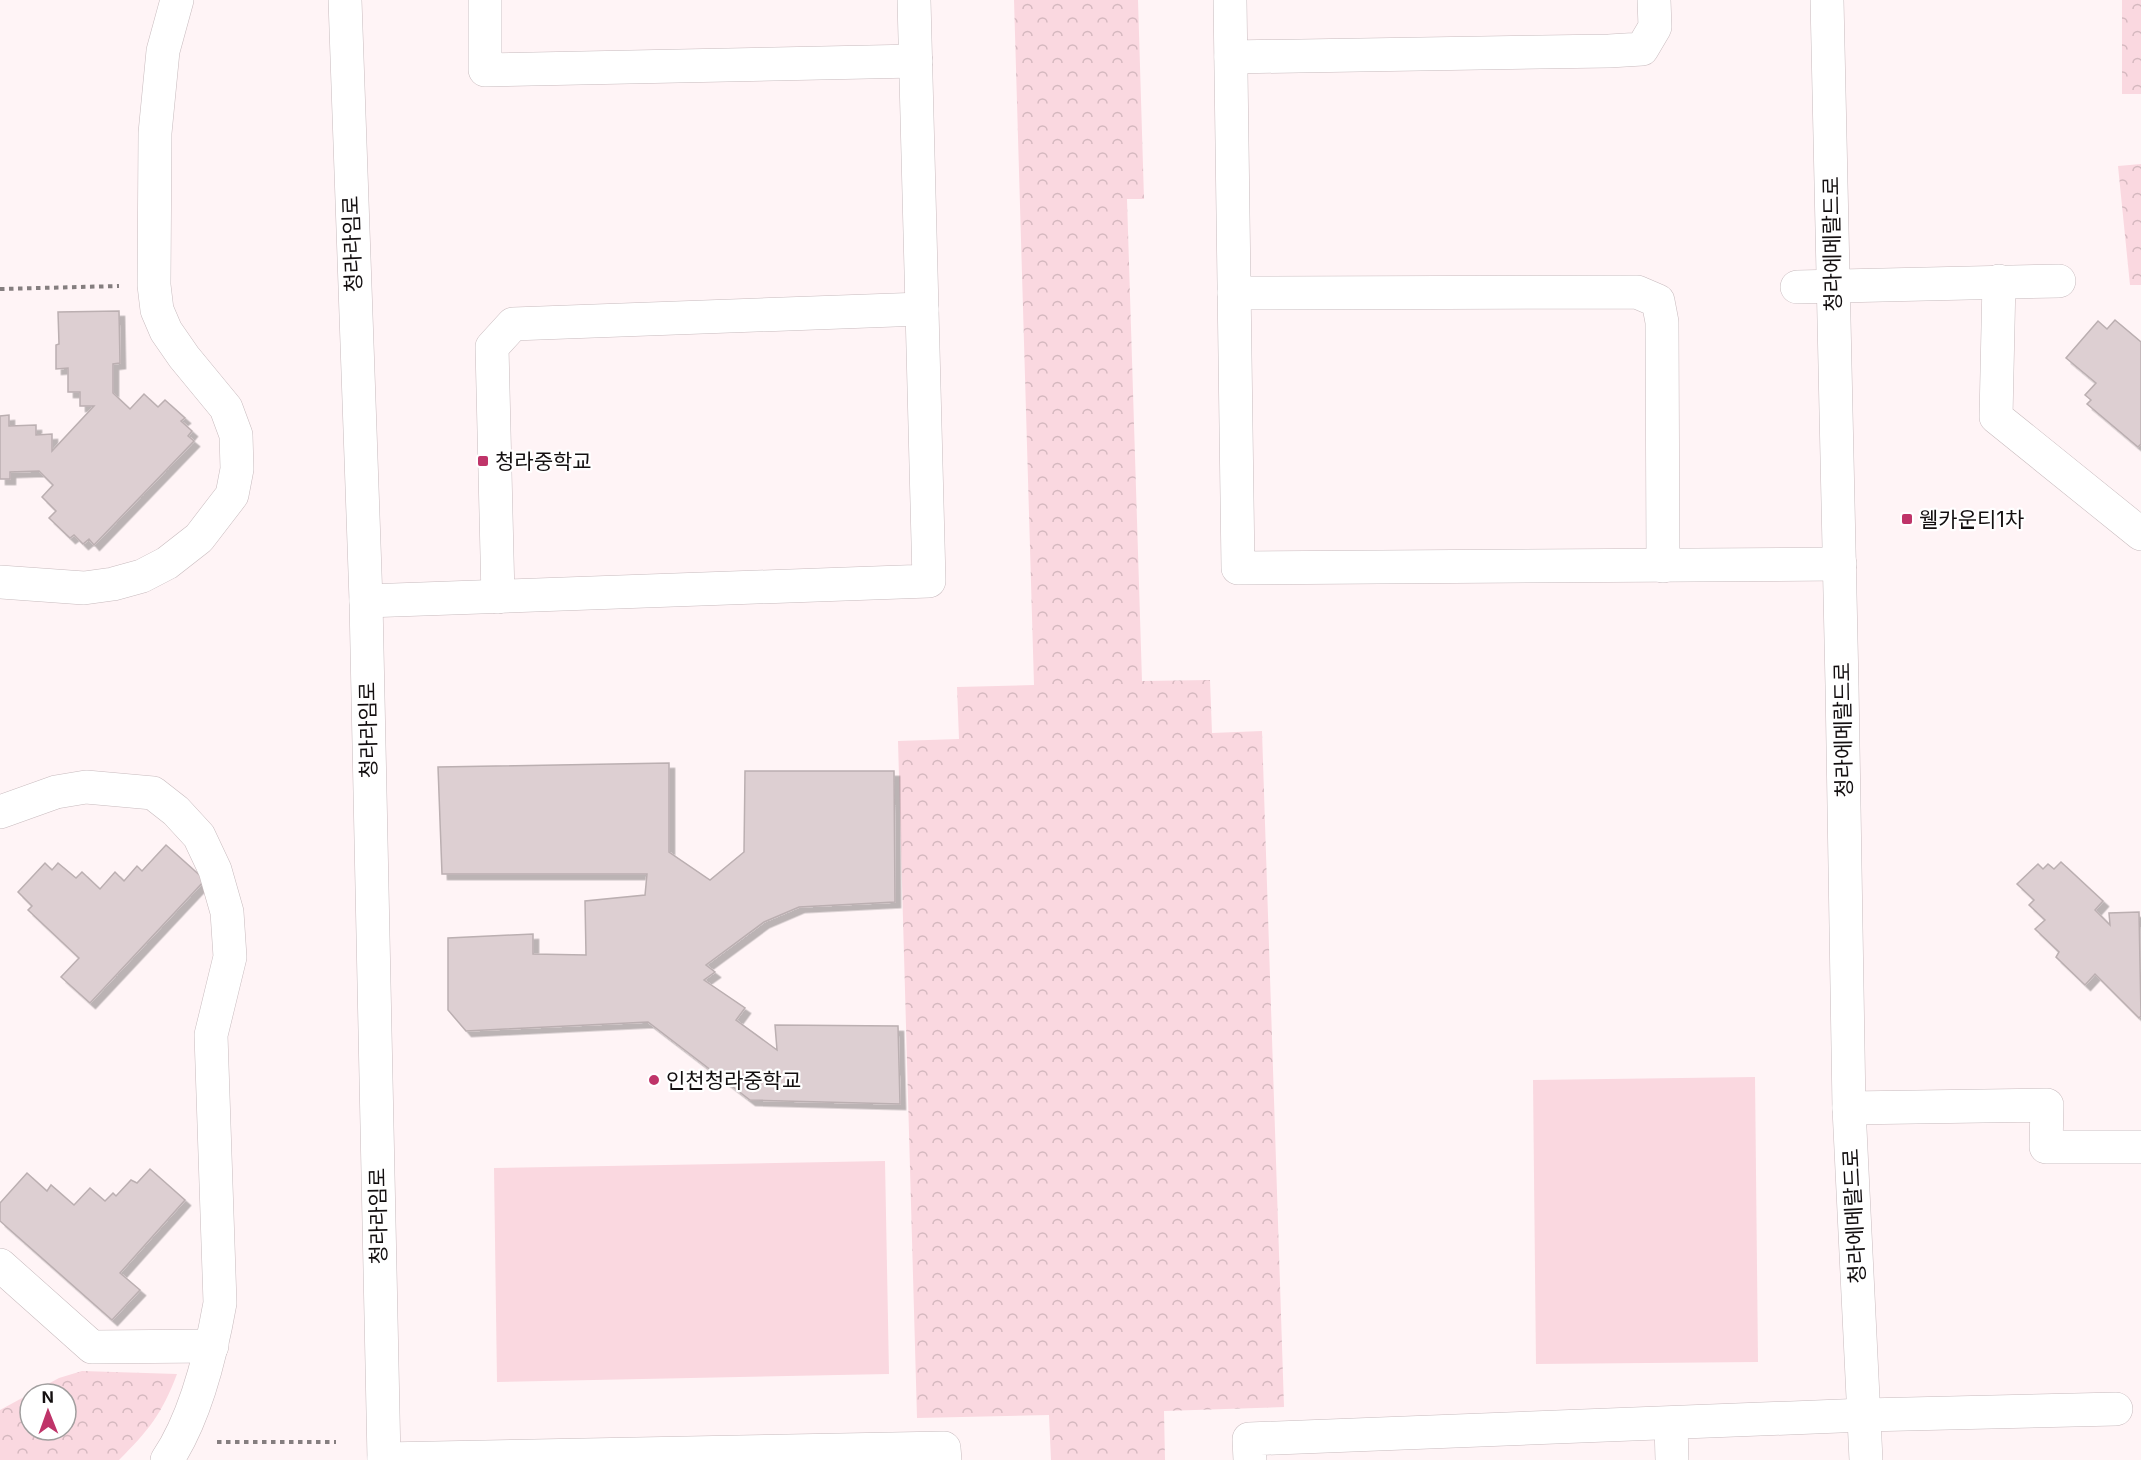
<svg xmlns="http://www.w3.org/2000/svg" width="2141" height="1460" font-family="Inter,'Noto Sans KR',sans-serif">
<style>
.forest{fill:url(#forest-crowns);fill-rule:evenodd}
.pitch{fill:#fad8e0}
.building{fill:#ddcfd2;stroke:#bbafb1;stroke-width:1.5;filter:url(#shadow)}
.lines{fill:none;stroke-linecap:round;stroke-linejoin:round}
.minor-casing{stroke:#c8bbbe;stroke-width:34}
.path{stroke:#857e7f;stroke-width:4;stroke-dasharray:4.5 4.5;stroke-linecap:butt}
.minor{stroke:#fff;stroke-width:33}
.poi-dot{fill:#bf3469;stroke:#fff;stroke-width:2}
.labels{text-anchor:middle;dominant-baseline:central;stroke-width:4.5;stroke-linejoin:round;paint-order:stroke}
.street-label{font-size:21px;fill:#130f10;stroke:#fff}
.poi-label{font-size:21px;fill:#130f10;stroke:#fff;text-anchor:start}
</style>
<defs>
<pattern id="forest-crowns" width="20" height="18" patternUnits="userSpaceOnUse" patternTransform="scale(1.5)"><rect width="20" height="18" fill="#fad8e0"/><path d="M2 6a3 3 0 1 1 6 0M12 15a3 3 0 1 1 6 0" fill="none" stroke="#d5b8bf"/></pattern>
<filter id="shadow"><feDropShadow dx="5.5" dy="5.5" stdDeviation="0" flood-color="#0004"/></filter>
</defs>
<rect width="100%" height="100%" fill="#fff4f6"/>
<g class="forest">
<path d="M1014,0H1138L1144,199H1127L1142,681L1210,680L1212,733L1262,731L1284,1407L1164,1411L1165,1460H1051L1049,1415L917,1418L898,741L959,739L957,687L1034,685Z"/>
<rect x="2122" y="0" width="19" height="94"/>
<path d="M2141,164V285H2130L2118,166Z"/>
<path d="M82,1371L177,1374C162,1414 148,1431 119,1460H0V1410L59,1378ZM30,1394H66V1430H30Z"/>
</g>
<g class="pitch">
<path d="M1755,1077L1758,1362L1536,1364L1533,1080Z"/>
<path d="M885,1161L889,1374L497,1382L494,1168Z"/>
</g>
<g class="building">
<path d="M119,311L120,363L113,364V393L130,409L144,394L158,407L165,400L185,418L181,421L192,431L188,436L194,441L94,545L89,539L83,544L74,535L70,538L49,518L56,511L42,497L53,485L39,471L10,472V479H0V416L9,415V426L36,425V435L52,434V451L94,406H80V392H68V368L56,369V345L59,344L58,312Z"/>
<path d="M2115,320L2141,342V444L2138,447L2087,404L2091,400L2085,395L2096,383L2066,358L2098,321L2107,329Z"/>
<path d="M669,763V852L710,880L744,852L745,771H894L895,902L799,907L764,922L706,965L715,972L704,980L745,1008L736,1020L777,1050L775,1025L898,1026L900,1104L750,1100L648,1022L466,1031L448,1010V938L533,934V954L586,955L585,901L645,895L647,874H442L438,767Z"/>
<path d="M166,845L205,880L90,1003L61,977L79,958L28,910L32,906L18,892L45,863L52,870L58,863L76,878L82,872L100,889L115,872L124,881L137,866L142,871Z"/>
<path d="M2061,862L2103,901L2095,910L2110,925L2109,913L2139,912L2141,1016L2139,1018L2095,974L2085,985L2056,957L2059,952L2035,929L2045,920L2029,905L2034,900L2017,884L2038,864L2043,869L2048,864L2054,869Z"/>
<path d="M150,1169L185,1200L120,1273L140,1290L112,1320L0,1221V1203L27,1173L47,1191L51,1185L74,1205L90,1188L105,1201L113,1193L116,1196L131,1180L137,1183Z"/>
</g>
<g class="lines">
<defs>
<g id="minor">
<path d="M345,0L366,601L384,1460"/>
<path d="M485,0V70L916,61"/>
<path d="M1230,0L1238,568L1840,564"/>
<path d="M1827,0L1842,685L1849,1108L1866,1460"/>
<path d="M1231,57L1609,51L1642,49L1655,27L1654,0"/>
<path d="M1999,281L1996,417L2141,534"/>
<path d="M1797,287L2059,281"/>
<path d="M1234,293L1637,292L1658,301L1662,322L1663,566"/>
<path d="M0,582L84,588L113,584L142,576L167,563L199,538L232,495L237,469L236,435L226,408L184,357L166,331L157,310L154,285L155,133L163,51L177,0"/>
<path d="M498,597L492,347L513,324L922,309"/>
<path d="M366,601L929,581L914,0"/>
<path d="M0,812L56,792L86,787L153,793L176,811L199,836L215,870L227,912L230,957L211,1035L220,1303C211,1354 196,1417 167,1460"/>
<path d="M1849,1108L2047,1105L2046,1147H2141"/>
<path d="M0,1265L92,1347L212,1346"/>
<path d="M1671,1424L1672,1460"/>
<path d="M384,1459L944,1448L945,1460"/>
<path d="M1250,1460L1249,1439L1865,1415L2116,1409"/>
</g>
</defs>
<use href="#minor" class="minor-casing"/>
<g class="path">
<path d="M0,289L119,286"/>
<path d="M217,1442H336"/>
</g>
<use href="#minor" class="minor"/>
</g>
<g class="poi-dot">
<rect x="477" y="455" width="12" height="12" rx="3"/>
<rect x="1901" y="513" width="12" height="12" rx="3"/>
<circle cx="654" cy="1080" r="6"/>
</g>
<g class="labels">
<g class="street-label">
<text transform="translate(352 244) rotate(-92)">청라라임로</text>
<text transform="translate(1832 244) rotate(-91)">청라에메랄드로</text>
<text transform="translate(368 730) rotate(-91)">청라라임로</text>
<text transform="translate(1843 730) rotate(-91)">청라에메랄드로</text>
<text transform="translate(378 1216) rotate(-91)">청라라임로</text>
<text transform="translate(1854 1216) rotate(-93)">청라에메랄드로</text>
</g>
<g class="poi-label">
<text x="495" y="461">청라중학교</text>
<text x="1919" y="519">웰카운티1차</text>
<text x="666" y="1080">인천청라중학교</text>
</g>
</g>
<g transform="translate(48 1412) rotate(359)"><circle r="28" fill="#ffffff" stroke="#a19f9f" stroke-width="1.5"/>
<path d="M0-4.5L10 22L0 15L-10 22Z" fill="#bf3469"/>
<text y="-9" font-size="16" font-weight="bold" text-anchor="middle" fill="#130f10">N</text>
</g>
</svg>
